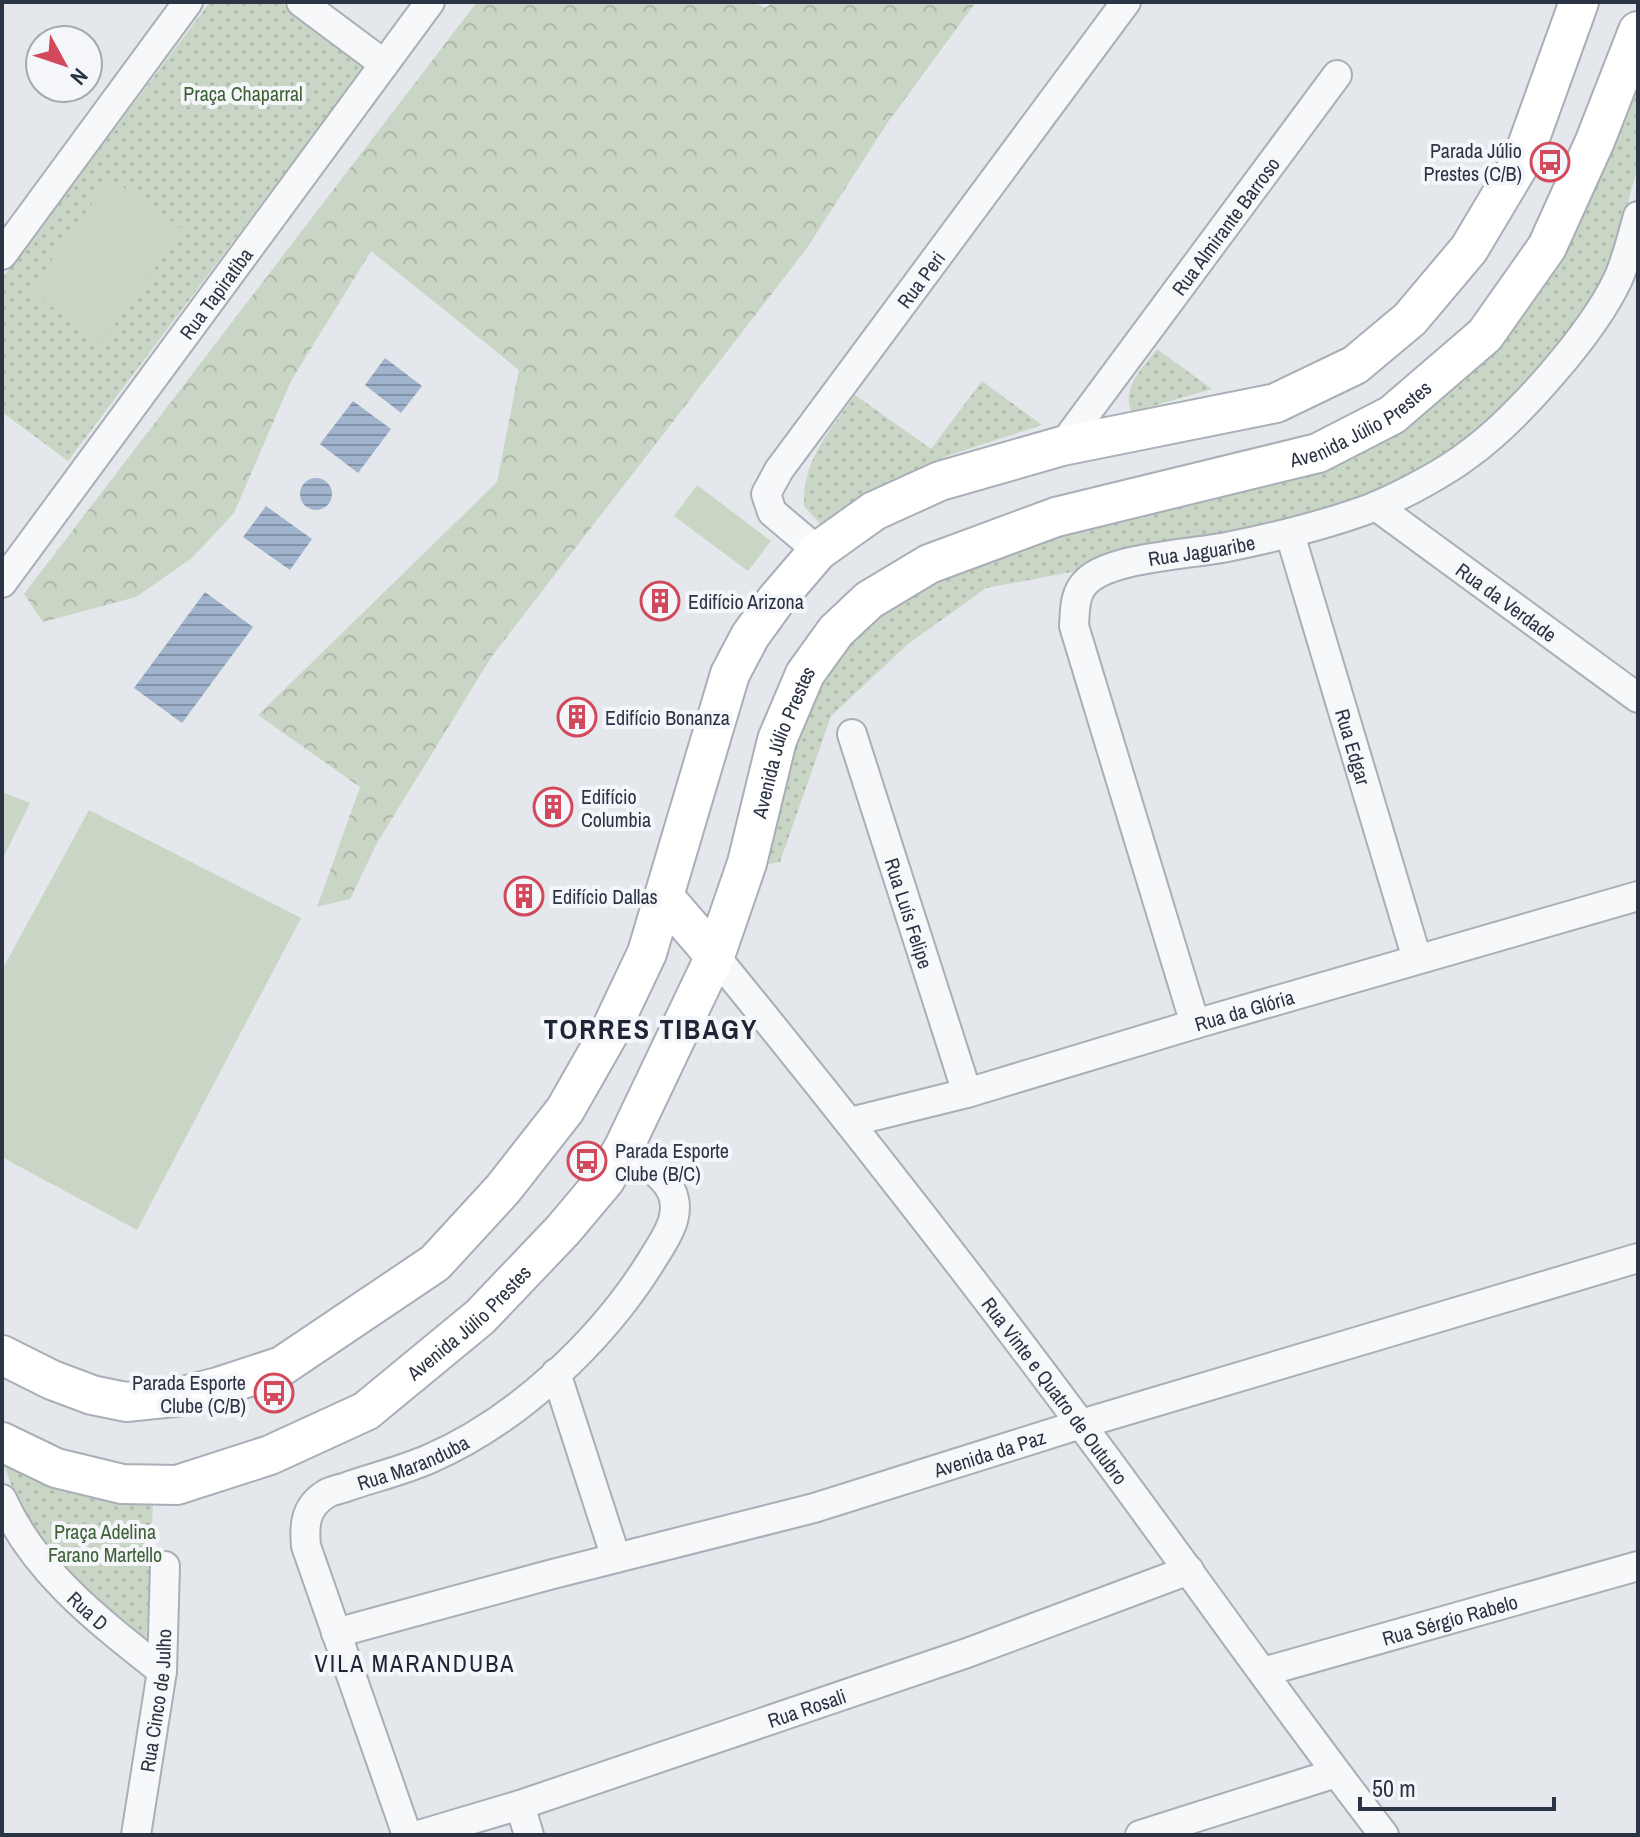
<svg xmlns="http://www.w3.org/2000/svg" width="1640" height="1837" font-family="'Archivo Narrow',sans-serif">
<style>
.green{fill:url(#green-dots)}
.forest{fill:url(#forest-crowns)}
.pitch{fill:#c9d6c5}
.water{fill:url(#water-rules)}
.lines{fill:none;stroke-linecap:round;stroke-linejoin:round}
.minor-casing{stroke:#a9aeb7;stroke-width:32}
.secondary-casing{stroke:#a9aeb7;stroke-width:42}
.minor{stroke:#f7f8fa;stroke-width:28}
.secondary{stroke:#fff;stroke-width:38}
.labels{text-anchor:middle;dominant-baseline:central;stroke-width:8;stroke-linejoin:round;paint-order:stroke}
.park-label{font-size:20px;fill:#3f6138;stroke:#f4f6f9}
.poi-label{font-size:20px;fill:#2b3445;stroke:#f4f6f9;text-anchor:start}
.street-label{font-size:20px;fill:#2b3445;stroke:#f4f6f9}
.quarter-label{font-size:24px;letter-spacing:2px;fill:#1d2536;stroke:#f4f6f9}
.district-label{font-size:28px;font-weight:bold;letter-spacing:2px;fill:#1d2536;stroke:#f4f6f9}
</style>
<defs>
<pattern id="green-dots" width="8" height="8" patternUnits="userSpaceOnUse" patternTransform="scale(2)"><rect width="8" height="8" fill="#c9d6c5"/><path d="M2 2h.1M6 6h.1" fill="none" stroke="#adb8ab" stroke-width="1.8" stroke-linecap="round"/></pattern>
<pattern id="forest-crowns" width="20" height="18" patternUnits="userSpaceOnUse" patternTransform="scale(2)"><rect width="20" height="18" fill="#c9d6c5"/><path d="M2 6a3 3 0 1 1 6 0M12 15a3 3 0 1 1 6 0" fill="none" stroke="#adb8ab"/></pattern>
<pattern id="water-rules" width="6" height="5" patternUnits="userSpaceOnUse" patternTransform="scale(2)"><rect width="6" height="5" fill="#9fb4cc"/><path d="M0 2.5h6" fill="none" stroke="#8293a7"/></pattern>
</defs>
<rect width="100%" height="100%" fill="#e4e7ec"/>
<g class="green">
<path d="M210,2H280L365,66L68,461L2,412V279Z"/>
<path d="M1638,39V165L1611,267L1563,340L1483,428L1409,478L1335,509L1169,544L1077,571L986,588L908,644L831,716L780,862L749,868L809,677L933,566L1320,457L1487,336Z"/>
<path d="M1157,349L1212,389L1132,412C1120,388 1144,367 1157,349Z"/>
<path d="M982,381L1042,425L947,456L869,492L823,527L804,506C802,460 830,431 855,395L931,449Z"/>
<path d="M2,1459L153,1502L146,1648L29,1534Z"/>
</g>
<path class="forest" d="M477,2H754L765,8L774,2H976L888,122L807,248L492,656L377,843L350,899L317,907L360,787L258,715L497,482L519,370L371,251L291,381L234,513L192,558L136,597L43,622L24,594Z"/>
<g class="pitch">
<path d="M110,178L183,229L102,343L30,291Z"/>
<path d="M697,485L771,541L748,571L674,516Z"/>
<path d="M2,792L30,803L2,860Z"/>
<path d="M89,810L301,918L137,1230L2,1157V970Z"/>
</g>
<g class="water">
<path d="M385,358L422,386L401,413L365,385Z"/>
<path d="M353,401L391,429L358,473L320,444Z"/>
<circle cx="316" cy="494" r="16"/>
<path d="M266,506L312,539L290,570L243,537Z"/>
<path d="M205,592L253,627L182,723L134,688Z"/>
</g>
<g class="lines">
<defs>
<g id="minor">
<path d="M301,2L384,64"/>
<path d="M2,255L188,2"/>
<path id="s1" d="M1062,446L1337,75"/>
<path id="s2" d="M1376,506L1638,698"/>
<path id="s3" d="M1290,534L1417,959"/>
<path id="s4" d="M818,551L772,512L766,494L779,470L1126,2"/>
<path id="s5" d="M2,583L430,2"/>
<path id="s6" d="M852,734L967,1093"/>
<path id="s7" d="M715,956C841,1110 964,1267 1083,1427C1184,1562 1281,1702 1384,1835"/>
<path id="s8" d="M1195,1024L1074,626C1075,610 1074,593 1087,581C1112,557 1192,554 1227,547C1277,537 1326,525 1374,507C1401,496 1446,472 1469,454C1517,419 1593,333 1618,279C1627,259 1632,237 1638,216"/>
<path id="s9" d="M850,1122L967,1093L1195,1024L1638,896"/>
<path d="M556,1373L616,1558"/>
<path id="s10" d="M2,1499C35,1573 100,1622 162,1671"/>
<path id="s11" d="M336,1633L549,1575L814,1508L1081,1424L1638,1258"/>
<path id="s12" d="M1263,1672L1638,1566"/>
<path d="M520,1805L529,1835"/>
<path id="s13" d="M136,1835L162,1671L165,1566"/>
<path id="s14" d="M407,1835L306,1546C304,1525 305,1507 326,1494C332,1490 342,1489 349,1486C375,1477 404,1470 429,1459C517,1421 602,1341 652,1260C663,1242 679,1221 674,1199C670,1177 640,1161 624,1147"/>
<path id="s15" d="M419,1835L520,1805L967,1653L1189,1570"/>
<path d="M1140,1835L1336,1773"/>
</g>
<g id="secondary">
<path d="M665,898L715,956"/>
<path d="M2,1355L52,1380L92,1395L126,1402L183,1396L218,1387L282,1366L435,1263L503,1189L565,1110L610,1031L647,953L730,674L750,636L776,600L818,551L874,511L940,481L1062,446L1276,403L1355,365L1410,319L1469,249L1522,160L1579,2"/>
<path id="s16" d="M2,1442L56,1468L122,1484L177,1485L270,1455L366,1411L480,1317L563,1230L605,1180L624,1147L715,956L747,863L777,740L805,674L836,631L869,600L929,564L1056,517L1318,453L1392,415L1485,335L1547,247L1595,141L1638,31"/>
</g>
</defs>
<use href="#minor" class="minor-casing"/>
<use href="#secondary" class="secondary-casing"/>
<use href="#minor" class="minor"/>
<use href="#secondary" class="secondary"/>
</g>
<defs>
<symbol id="bus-ring" viewBox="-11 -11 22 22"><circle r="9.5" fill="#f4f6f9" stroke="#d1495b" stroke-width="1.5"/><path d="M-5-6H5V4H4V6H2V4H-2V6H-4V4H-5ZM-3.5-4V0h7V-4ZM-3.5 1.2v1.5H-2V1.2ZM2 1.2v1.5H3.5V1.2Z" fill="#d1495b"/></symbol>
<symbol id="building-ring" viewBox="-11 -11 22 22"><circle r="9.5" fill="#f4f6f9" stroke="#d1495b" stroke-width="1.5"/><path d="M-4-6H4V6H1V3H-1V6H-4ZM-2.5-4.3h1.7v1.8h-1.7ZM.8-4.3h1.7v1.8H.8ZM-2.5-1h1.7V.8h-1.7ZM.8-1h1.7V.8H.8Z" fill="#d1495b"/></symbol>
</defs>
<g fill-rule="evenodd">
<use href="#bus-ring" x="1528" y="140" width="44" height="44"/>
<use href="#building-ring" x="638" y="579" width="44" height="44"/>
<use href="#building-ring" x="555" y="695" width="44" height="44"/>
<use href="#building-ring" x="531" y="785" width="44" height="44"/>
<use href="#building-ring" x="502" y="874" width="44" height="44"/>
<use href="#bus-ring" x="565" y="1139" width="44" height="44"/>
<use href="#bus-ring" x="252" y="1371" width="44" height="44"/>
</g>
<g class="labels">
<g class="park-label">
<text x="243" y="93">Praça Chaparral</text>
<text x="105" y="1531">Praça Adelina<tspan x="105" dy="23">Farano Martello</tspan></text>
</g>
<g class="poi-label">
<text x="1522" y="150" text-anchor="end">Parada Júlio<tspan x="1522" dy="23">Prestes (C/B)</tspan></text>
<text x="688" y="601">Edifício Arizona</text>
<text x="605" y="717">Edifício Bonanza</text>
<text x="581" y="796">Edifício<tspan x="581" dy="23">Columbia</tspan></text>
<text x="552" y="896">Edifício Dallas</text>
<text x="615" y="1150">Parada Esporte<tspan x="615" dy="23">Clube (B/C)</tspan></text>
<text x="246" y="1382" text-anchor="end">Parada Esporte<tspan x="246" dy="23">Clube (C/B)</tspan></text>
</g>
<g class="street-label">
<text stroke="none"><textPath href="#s1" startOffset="274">Rua Almirante Barroso</textPath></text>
<text stroke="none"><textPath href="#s4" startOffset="344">Rua Peri</textPath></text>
<text stroke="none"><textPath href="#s5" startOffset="360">Rua Tapiratiba</textPath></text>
<text stroke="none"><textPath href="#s16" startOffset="1890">Avenida Júlio Prestes</textPath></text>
<text stroke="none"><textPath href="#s8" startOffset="584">Rua Jaguaribe</textPath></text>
<text stroke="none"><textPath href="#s2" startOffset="162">Rua da Verdade</textPath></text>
<text stroke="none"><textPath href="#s16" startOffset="1194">Avenida Júlio Prestes</textPath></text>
<text stroke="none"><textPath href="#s3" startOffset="222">Rua Edgar</textPath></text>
<text stroke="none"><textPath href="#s6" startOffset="188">Rua Luís Felipe</textPath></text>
<text stroke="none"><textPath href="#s9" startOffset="410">Rua da Glória</textPath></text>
<text stroke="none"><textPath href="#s16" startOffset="522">Avenida Júlio Prestes</textPath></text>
<text stroke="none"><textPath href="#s7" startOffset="552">Rua Vinte e Quatro de Outubro</textPath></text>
<text stroke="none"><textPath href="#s11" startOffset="678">Avenida da Paz</textPath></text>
<text stroke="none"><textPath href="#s14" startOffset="458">Rua Maranduba</textPath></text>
<text stroke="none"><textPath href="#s10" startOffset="142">Rua D</textPath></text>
<text stroke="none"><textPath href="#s12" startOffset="194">Rua Sérgio Rabelo</textPath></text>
<text stroke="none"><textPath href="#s13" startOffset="136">Rua Cinco de Julho</textPath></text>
<text stroke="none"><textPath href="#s15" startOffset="408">Rua Rosali</textPath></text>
</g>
<g class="quarter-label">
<text x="415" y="1663">VILA MARANDUBA</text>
</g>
<g class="district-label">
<text x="651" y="1029">TORRES TIBAGY</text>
</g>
</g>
<rect width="1640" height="1837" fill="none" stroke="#2b3445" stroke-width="8"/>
<g transform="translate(64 64) rotate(130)"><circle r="38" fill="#f4f6f9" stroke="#a4a8b1" stroke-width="2"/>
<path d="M0-6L14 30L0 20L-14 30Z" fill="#d1495b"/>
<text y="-12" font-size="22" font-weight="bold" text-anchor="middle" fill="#2b3445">N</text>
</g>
<path d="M1360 1797v12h194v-12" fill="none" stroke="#2b3445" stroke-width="4"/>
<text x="1372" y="1797" font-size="24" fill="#2b3445" stroke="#f4f6f9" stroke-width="6" paint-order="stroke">50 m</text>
</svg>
